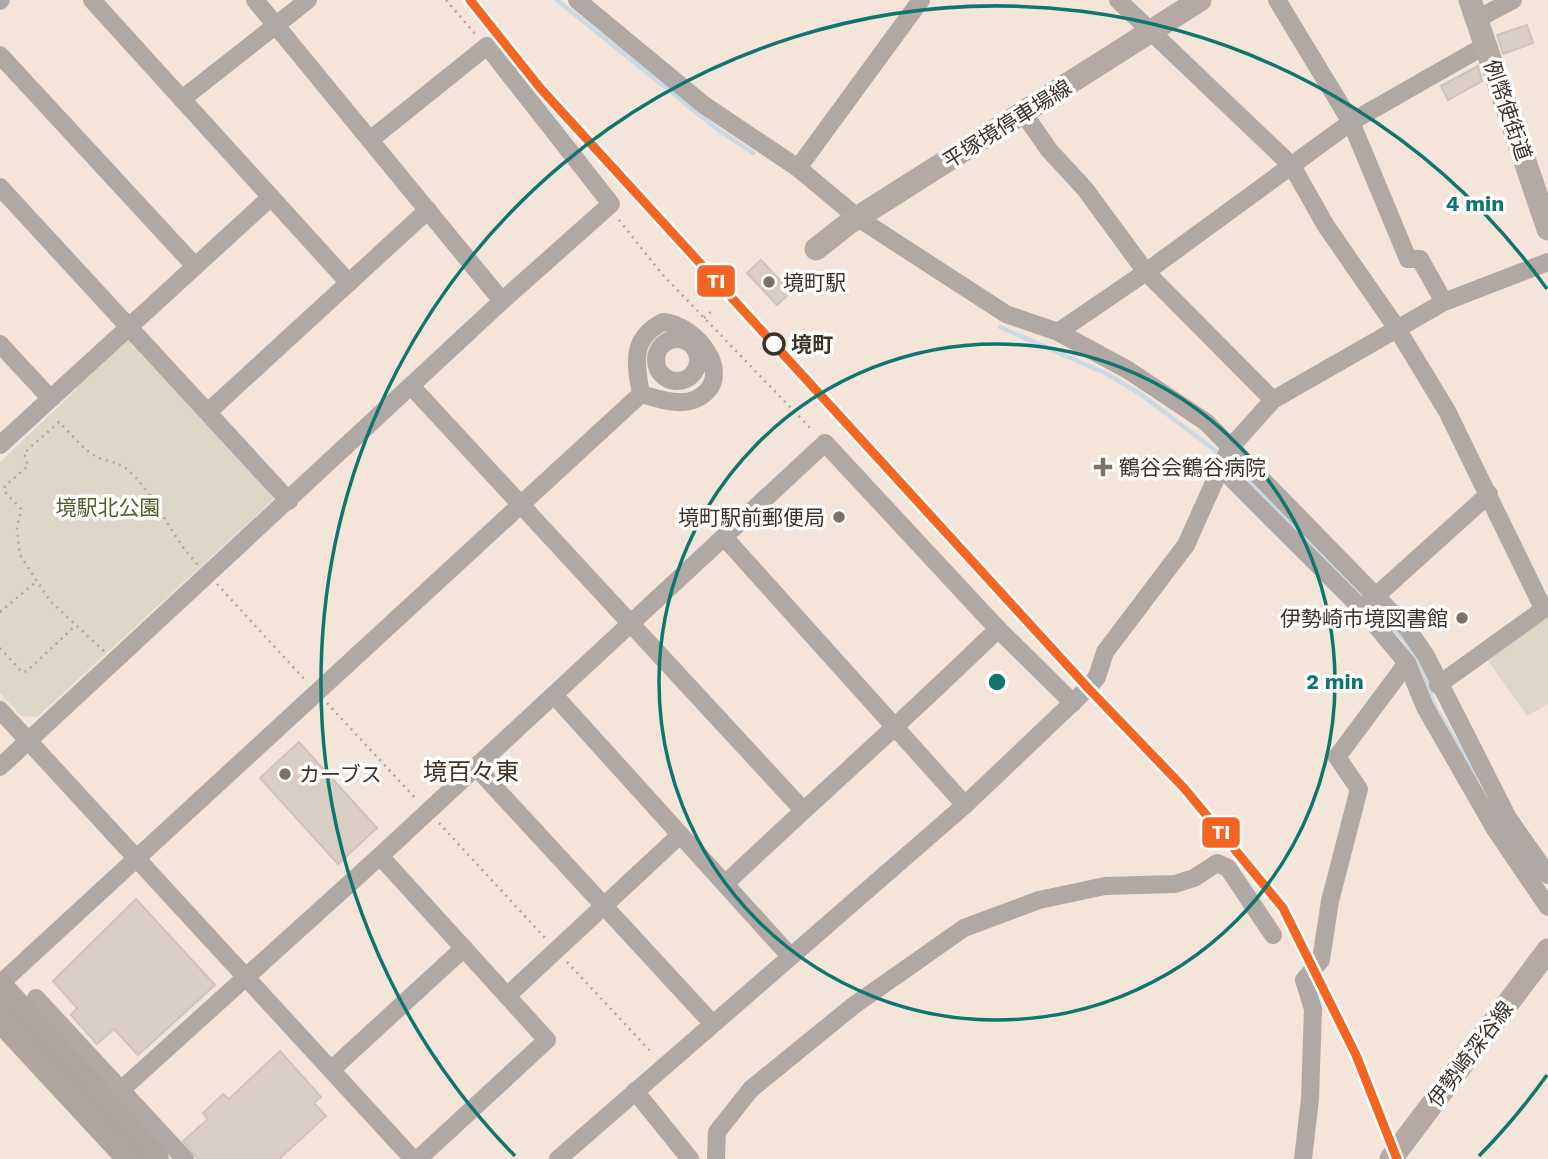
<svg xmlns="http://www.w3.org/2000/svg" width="1548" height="1159" font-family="'Work Sans','Noto Sans JP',sans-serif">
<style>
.green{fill:#dcd7c6}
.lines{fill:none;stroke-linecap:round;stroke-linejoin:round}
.stream{stroke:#c9dae4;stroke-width:4.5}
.building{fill:#dacdc6;stroke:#cfc2bb;stroke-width:2}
.path{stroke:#aea6a2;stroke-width:2.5;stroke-dasharray:2 5;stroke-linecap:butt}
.minor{stroke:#b0a8a5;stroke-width:18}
.major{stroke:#b4a9a5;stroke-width:23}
.highway{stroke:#b0a4a0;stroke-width:26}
.rail-1-casing{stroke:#fff;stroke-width:14}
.rail-1{stroke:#f26522;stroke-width:9}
.ring{fill:none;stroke:#0f766e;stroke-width:3.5}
.poi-dot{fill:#7d7067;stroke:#fff;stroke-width:2.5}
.stop-dot{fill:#fff;stroke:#3d322a;stroke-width:3.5}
.labels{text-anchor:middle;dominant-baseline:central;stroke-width:7;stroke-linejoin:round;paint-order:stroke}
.street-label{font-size:21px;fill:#3d322a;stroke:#fff}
.poi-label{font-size:21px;fill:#3d322a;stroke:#fff;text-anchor:start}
.stop-label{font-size:21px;font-weight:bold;fill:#3d322a;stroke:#fff;text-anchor:start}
.park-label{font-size:21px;fill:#575d2b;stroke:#fff}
.quarter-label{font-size:24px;fill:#473221;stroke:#fff}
.centre{fill:#0f766e;stroke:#fff;stroke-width:3.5}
.ring-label{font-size:21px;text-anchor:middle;font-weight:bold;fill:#0f766e;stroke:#fff;stroke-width:7;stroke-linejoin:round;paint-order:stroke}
.line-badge{stroke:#fff;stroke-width:2.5}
.badge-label{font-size:19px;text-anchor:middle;font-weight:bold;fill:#fff}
</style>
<rect width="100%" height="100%" fill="#f4e4d9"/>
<g class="green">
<path d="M125,339H131L273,494V500L37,717L21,716L0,693V462L77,389L74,385Z"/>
<path d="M1548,612V704L1527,716L1486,658Z"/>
</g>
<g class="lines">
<g class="stream">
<path d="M557,0L717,129L753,153"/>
<path d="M1000,327L1107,374L1142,395L1221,455"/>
<path d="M1227,461L1365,598"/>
<path d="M1371,604L1406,642L1424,677L1436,709L1478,777"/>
</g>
</g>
<g class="building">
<path d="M1527,25L1533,43L1503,54L1497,35Z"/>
<path d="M1478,66L1482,81L1448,100L1441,86Z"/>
<path d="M761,260L791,292L777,305L747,273Z"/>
<path d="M299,742L377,828L338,864L260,778Z"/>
<path d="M136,899L215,985L138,1055L114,1029L97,1044L71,1015L77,1008L53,981Z"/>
<path d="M280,1051L321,1097L314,1103L326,1116L279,1159H198L183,1141L208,1119L203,1113L223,1094L229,1099Z"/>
</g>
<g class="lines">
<g class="path">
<path d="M446,0L477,36"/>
<path d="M619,220L662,274L813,431"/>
<path d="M704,318L714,309"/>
<path d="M217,584L305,680"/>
<path d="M0,612L37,581"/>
<path d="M0,648L22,672L27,671L75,626"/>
<path d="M104,651L50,601L20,555L17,529L21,509L4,491L5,486L28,466L24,453L59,422C71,434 84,451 99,458C113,463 121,462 132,474C159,501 171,537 198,565"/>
<path d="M327,703L417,800"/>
<path d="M439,823L546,939"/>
<path d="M567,962L653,1054"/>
</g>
<g class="minor">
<path d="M92,0L349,283"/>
<path d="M255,0L502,301"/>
<path d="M577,0L704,105L798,168L858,218L1006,314L1058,332L1128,370L1206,422L1407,628L1426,656L1508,818L1548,875"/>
<path d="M1118,0L1292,166L1326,226L1396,327L1447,411L1543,608"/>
<path d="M1277,0L1351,122L1408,259H1420L1444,302"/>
<path d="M0,1L1,0"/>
<path d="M1477,19L1513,0"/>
<path d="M0,55L194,265"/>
<path d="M182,99L308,0"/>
<path d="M1024,114L1049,150L1085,189L1146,272L1273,400"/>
<path d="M798,168L921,0"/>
<path d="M0,187L289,501"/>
<path d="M663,322C696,324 739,378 696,399C680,407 656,398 641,394C635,362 631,338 663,322Z"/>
<path d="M1058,332L1146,272L1351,122L1486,45"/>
<circle cx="677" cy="360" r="21"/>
<path d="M0,344L50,398"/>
<path d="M412,387L803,810"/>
<path d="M209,411L428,210"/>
<path d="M0,445L271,197"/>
<path d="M1222,469L1362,609L1407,663L1425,707L1495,829L1548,907"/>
<path d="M724,537L965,805"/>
<path d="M1367,604L1489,494"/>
<path d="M1438,685L1548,606"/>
<path d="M554,695L790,956"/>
<path d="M0,710L413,1159"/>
<path d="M475,766L712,1023"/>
<path d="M0,767L502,301L611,204L487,46L370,140"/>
<path d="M380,856L547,1040L418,1159"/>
<path d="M726,883C816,798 909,716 998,629"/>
<path d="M0,984L641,394"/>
<path d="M507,996L680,835"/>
<path d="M36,998L185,1159"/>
<path d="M331,1070L464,948"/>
<path d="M122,1089L380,856L825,443L998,629L1073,703"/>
<path d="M635,1091L690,1159"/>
<path d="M558,1159L965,805L1088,688L1097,677L1105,652L1186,545L1229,449L1273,400L1444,302L1548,262"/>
<path d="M716,1159L717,1132L751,1089L853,1006L964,928L1039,900L1105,886L1175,884L1194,878L1217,863L1228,868L1273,935"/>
<path d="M1303,1159L1310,1099L1313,1009L1304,980L1321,960L1330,901L1359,789L1337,757L1407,663"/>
</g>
<g class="major">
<path d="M1470,0L1548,229"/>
<path d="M816,249L849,223L1200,0"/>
<path d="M1391,1159L1548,950"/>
</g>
<g class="highway">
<path d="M0,986L156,1159"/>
<path d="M0,1019L130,1159"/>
</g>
<defs>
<path id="rail-1" d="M470,0L541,89L1088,688L1184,788L1283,908L1356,1055L1397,1159"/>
</defs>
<use href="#rail-1" class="rail-1-casing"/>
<use href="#rail-1" class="rail-1"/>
</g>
<g class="ring">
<circle cx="997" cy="682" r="338"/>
<path d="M1547 1075A676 676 0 0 1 1479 1156M515 1156A676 676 0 1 1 1547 289"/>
</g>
<g class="poi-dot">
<circle cx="769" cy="282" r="7"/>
<path d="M1099.5 456.5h7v7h7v7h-7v7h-7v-7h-7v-7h7z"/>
<circle cx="839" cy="517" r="7"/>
<circle cx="1462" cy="618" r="7"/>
<circle cx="285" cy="774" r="7"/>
</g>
<circle class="stop-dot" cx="774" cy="344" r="10"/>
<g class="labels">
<g class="street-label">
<text transform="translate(1508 110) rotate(71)">例幣使街道</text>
<text transform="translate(1007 124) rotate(-32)">平塚境停車場線</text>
<text transform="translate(1470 1054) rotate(-53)">伊勢崎深谷線</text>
</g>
<g class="poi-label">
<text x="783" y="282">境町駅</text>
<text x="1119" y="467">鶴谷会鶴谷病院</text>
<text x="825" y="517" text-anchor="end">境町駅前郵便局</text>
<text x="1448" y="618" text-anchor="end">伊勢崎市境図書館</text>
<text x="299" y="774">カーブス</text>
</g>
<g class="stop-label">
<text x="791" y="344">境町</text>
</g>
<g class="park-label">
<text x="108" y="507">境駅北公園</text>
</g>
<g class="quarter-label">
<text x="471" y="772">境百々東</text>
</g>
</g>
<circle cx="997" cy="682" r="10" class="centre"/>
<g class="ring-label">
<text x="1475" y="211">4 min</text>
<text x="1335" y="689">2 min</text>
</g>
<g class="line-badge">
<rect x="696" y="264" width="40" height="34" rx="7" fill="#f26522"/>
<rect x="1201" y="816" width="40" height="33" rx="7" fill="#f26522"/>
</g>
<g class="badge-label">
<text x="716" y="288">TI</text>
<text x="1221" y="839">TI</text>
</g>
</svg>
